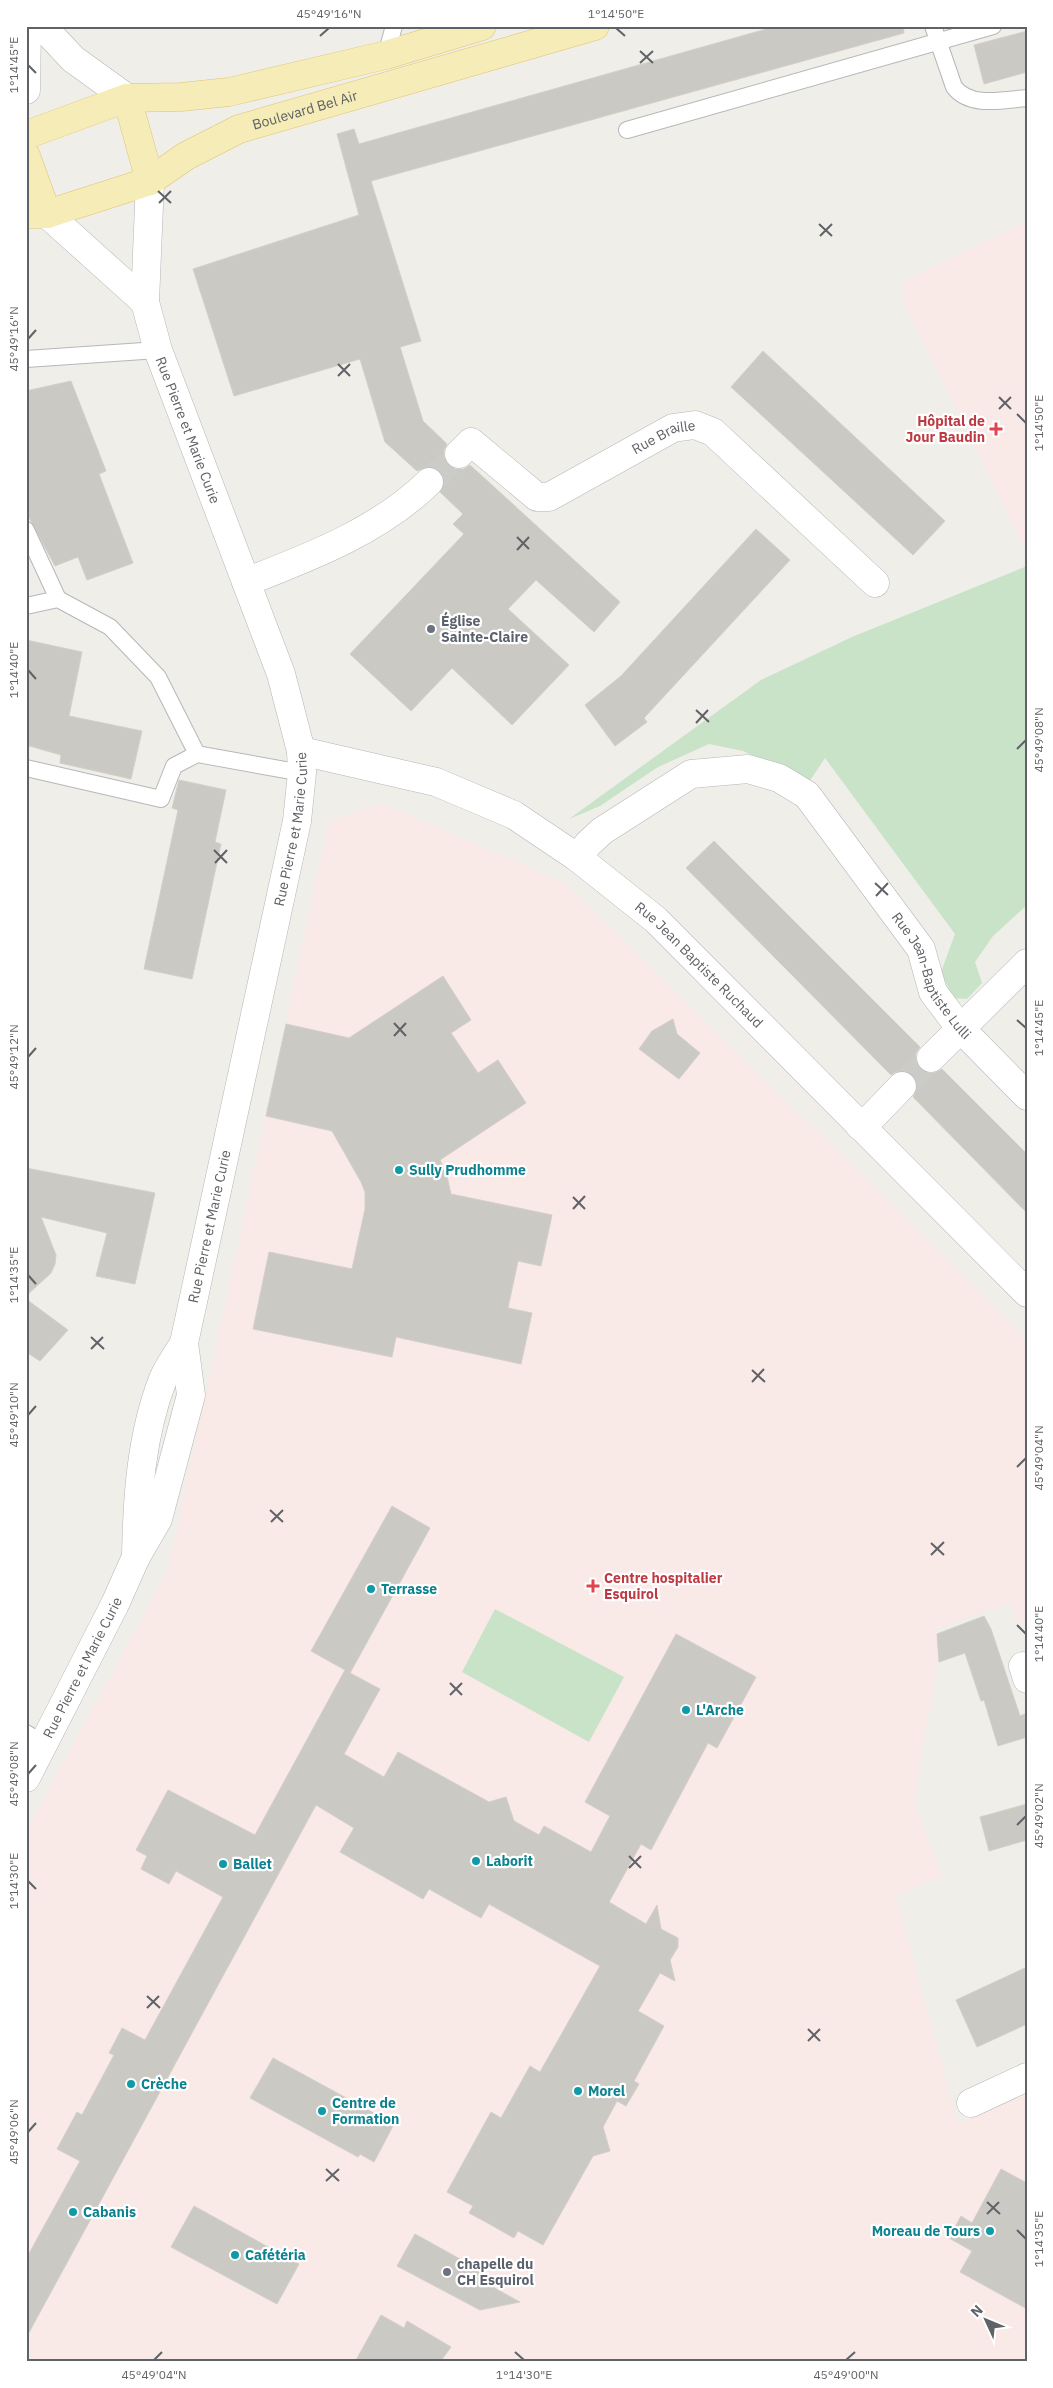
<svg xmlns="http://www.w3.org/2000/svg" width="1053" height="2388" font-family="'IBM Plex Sans',sans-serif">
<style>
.medical{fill:#f9e9e7}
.green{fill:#c8e3c8}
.building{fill:#cbc9c4;stroke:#d3d0c7}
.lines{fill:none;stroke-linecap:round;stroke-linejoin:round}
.minor-tunnel{stroke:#cbcbc8;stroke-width:28;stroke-dasharray:28 14;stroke-linecap:butt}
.service-casing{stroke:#b5b7ba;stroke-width:18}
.minor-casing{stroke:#b5b7ba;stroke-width:29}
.tertiary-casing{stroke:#b5b7ba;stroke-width:29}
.secondary-casing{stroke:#b4b6ba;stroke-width:29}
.primary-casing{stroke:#e1c370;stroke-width:29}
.service{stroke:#fff;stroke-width:16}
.minor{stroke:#fff;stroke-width:28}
.tertiary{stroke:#fff;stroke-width:28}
.secondary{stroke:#fff;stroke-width:28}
.primary{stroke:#f5ecb7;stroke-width:28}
.ticks{fill:none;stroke:#5f6266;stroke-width:2}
.health-dot{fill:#e0444e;stroke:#fff;stroke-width:2}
.worship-dot{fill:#6b7280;stroke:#fff;stroke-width:2}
.culture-dot{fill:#0f9aa8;stroke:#fff;stroke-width:2}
.labels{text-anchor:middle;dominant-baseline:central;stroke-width:4.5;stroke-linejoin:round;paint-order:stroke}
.street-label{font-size:14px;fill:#5f6266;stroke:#fff}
.health-label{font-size:14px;font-weight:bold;fill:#be3a42;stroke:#fff;text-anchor:end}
.worship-label{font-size:14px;font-weight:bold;fill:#5b616d;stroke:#fff;text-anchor:start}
.culture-label{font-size:14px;font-weight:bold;fill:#0d838f;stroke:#fff;text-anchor:start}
.neatline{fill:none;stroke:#5f6266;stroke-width:2}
.ticks-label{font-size:12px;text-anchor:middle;fill:#5f6266}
</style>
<rect width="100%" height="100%" fill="#efeee8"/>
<g class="medical">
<path d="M1027,221V554L905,304L903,281Z"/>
<path d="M382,803L565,883L1027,1338V1625L1026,1623L1018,1625L1012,1602L936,1629L938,1658L914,1799L942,1876L896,1896L958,2123L1027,2092V2362H26V1831L168,1570L329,821Z"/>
</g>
<g class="green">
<path d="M1027,566V905L993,936L975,962L982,983L967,999L953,998L941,972L955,934L825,758L809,782L743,751L709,744L658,767L600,806L569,819L761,680L852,637Z"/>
<path d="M495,1609L624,1677L589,1742L462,1672Z"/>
</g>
<g class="building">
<path d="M777,26H903L904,33L371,181L421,341L400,347L423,421L447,444L444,450V458L448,465L455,469H464L470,465L620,602L594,632L536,580L508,609L569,665L512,725L452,668L411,711L350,654L464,534L453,524L463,514L440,492L444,479L440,471L433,467H426L417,471L385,442L360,359L234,396L193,269L359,215L337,134L354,129L359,144Z"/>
<path d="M1027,31V72L984,84L974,45Z"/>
<path d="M763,351L945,521L913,555L731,387Z"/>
<path d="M71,381L106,471L99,474L133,563L87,580L78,557L55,566L26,512V391Z"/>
<path d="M756,529L790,560L644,718L647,722L615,746L585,705L621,676Z"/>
<path d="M26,640L82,652L69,716L142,731L131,779L60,763L61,755L26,745Z"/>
<path d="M179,780L226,790L215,842L221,844L192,979L144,969L178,810L172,808Z"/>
<path d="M714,841L920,1047L916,1053V1061L920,1069L926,1073H934L942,1069L1027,1154V1213L913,1097L917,1089V1082L913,1075L905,1071H897L891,1075L686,868Z"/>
<path d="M443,976L471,1020L451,1033L478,1073L498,1060L526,1103L440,1160L447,1176L451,1194L552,1215L541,1266L518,1261L508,1308L532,1313L521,1364L396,1337L392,1357L253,1329L269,1252L352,1269L365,1209V1192L361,1182L332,1131L266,1116L286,1024L349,1038Z"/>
<path d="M673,1019L677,1034L700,1053L679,1079L639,1049L652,1031Z"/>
<path d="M26,1168L155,1193L135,1284L96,1276L107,1233L41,1217L56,1255L55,1264L51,1273L26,1296Z"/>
<path d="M26,1299L68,1330L40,1361L26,1352Z"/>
<path d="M392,1506L430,1528L350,1673L380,1689L344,1754L384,1777L398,1752L489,1802L506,1797L514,1821L539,1835L544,1826L591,1852L610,1816L585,1802L676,1634L756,1677L717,1748L708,1743L651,1850L641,1844L609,1902L646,1924L657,1905L661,1929L678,1938V1947L670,1960L675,1981L660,1973L638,2011L664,2026L634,2081L639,2084L626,2106L617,2101L603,2127L610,2151L593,2156L543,2245L518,2231L514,2238L484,2221L469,2213L473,2206L447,2192L491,2112L501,2118L530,2066L540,2072L600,1966L489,1904L481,1918L429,1889L423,1899L340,1852L354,1828L316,1805L26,2338V2259L80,2161L57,2149L77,2112L82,2115L114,2055L109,2053L122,2028L145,2040L223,1897L176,1871L169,1884L141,1869L147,1856L136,1850L168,1790L255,1835L345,1670L311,1651Z"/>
<path d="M984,1616L991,1629L1020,1716L1027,1713V1737L998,1746L984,1700L981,1701L965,1653L939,1662L937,1634Z"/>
<path d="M1027,1804V1840L989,1851L980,1817Z"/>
<path d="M1027,1967V2024L977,2047L956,2000Z"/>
<path d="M273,2058L394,2124L374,2162L360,2154L358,2157L250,2098Z"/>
<path d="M1001,2169L1027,2183V2309L960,2272L972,2251L949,2238L961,2216L972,2223Z"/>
<path d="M194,2206L299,2264L277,2304L171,2247Z"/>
<path d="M415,2234L496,2279L491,2286L520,2302L480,2310L397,2266Z"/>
<path d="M381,2315L404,2328L407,2321L451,2347L440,2362H355Z"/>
</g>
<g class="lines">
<g class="minor-tunnel">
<path d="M429,482L459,454"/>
<path d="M902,1086L931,1058"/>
</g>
<defs>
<g id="service">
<path d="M933,26L954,87C970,108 1003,100 1027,98"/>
<path d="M386,55L394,26"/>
<path d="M627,130L993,26"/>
<path d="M26,359L158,350"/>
<path d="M26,530L58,599"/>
<path d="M26,606L58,599L110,627L158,677L197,754"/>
<path d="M26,768L161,799L174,766L197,754L302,773"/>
<path d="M26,1733L42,1743"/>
</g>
<g id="minor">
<path id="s1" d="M459,454L471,442L537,497H549L673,428L695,425L713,432L875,583"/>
<path d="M246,582C310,557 379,531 429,482"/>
<path id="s2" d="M578,858L588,844L602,831L691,774L748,769L779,778L807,795L921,949L933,992L960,1028L1027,1096"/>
<path d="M931,1058L1027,963"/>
<path d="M860,1126L872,1117L902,1086"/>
<path d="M1023,1666L1027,1679"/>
<path d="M971,2103L1027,2077"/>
</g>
<g id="tertiary">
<path d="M42,26L73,59L127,98"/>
<path d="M26,90L27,26"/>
</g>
<g id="secondary">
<path d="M47,214L145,302"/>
<path id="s3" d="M301,751L436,782L514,815L578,858L656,920L1027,1293"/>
<path id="s4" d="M136,1557C137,1498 141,1435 163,1379C168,1367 177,1355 184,1343L297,821L302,773L301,751L281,674L158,350L145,302L150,181"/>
<path id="s5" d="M26,1778L115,1604L136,1557L158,1519L191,1395L184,1343"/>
</g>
<g id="primary">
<path d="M127,98L150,181"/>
<path d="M26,135L127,98L181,97L229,92L386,55L482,26"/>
<path d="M26,156L47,214"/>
<path id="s6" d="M26,214H47L150,181L186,156L239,129L595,26"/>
</g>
</defs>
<use href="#service" class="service-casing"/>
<use href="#minor" class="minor-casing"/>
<use href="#tertiary" class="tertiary-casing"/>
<use href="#secondary" class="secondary-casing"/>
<use href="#primary" class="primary-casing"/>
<use href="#service" class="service"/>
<use href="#minor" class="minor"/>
<use href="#tertiary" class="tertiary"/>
<use href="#secondary" class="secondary"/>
<use href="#primary" class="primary"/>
</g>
<path class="ticks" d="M616,28L625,36M320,36L329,28M640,51L653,63M640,63L653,51M28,65L36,73M158,191L171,203M159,203L171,191M819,224L832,236M820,236L832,224M28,339L36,330M338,364L350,376M338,376L350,364M999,397L1011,409M999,409L1011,397M1017,414L1026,423M517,537L529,549M517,550L529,537M28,670L36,679M696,710L709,722M696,723L708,710M1017,749L1026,740M214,850L227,863M215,863L227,850M875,883L888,895M876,896L888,883M1017,1020L1026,1028M394,1023L406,1036M394,1036L406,1023M28,1057L36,1048M573,1197L585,1209M573,1209L585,1196M28,1275L36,1284M91,1337L104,1349M91,1349L103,1337M752,1370L765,1382M752,1382L764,1369M28,1415L36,1406M1017,1467L1026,1458M270,1510L283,1522M271,1522L283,1510M931,1543L944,1555M931,1555L944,1542M1017,1625L1026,1634M450,1683L462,1695M450,1695L462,1683M28,1774L36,1765M1017,1825L1026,1816M629,1856L641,1868M629,1868L641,1856M28,1881L36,1889M147,1996L160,2008M147,2008L159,1996M808,2029L820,2041M808,2041L820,2029M28,2132L36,2123M326,2169L339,2181M326,2181L339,2169M987,2202L1000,2214M987,2214L999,2202M1017,2230L1026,2239M515,2352L524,2360M154,2360L162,2352M846,2360L855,2352"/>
<g class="health-dot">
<path d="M993.5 421.5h5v5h5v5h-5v5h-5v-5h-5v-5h5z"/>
<path d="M590.5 1578.5h5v5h5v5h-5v5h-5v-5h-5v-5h5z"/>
</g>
<g class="worship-dot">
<circle cx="431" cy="629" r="5"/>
<circle cx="447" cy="2272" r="5"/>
</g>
<g class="culture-dot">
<circle cx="399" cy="1170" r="5"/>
<circle cx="371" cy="1589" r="5"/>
<circle cx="686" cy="1710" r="5"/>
<circle cx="476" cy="1861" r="5"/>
<circle cx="223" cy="1864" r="5"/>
<circle cx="131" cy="2084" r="5"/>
<circle cx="578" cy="2091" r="5"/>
<circle cx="322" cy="2111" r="5"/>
<circle cx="73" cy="2212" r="5"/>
<circle cx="990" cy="2231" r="5"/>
<circle cx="235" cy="2255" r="5"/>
</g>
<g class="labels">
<g class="street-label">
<text stroke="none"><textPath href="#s6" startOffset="301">Boulevard Bel Air</textPath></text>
<text transform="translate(188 430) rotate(69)">Rue Pierre et Marie Curie</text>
<text stroke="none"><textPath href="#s1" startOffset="245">Rue Braille</textPath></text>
<text stroke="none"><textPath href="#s4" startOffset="748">Rue Pierre et Marie Curie</textPath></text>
<text stroke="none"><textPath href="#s3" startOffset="462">Rue Jean Baptiste Ruchaud</textPath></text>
<text stroke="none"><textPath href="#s2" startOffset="485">Rue Jean-Baptiste Lulli</textPath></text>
<text stroke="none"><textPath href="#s4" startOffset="342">Rue Pierre et Marie Curie</textPath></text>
<text stroke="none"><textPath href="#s5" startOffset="124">Rue Pierre et Marie Curie</textPath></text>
</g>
<g class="health-label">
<text x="985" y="421">Hôpital de<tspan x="985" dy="16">Jour Baudin</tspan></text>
<text x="604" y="1578" text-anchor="start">Centre hospitalier<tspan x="604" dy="16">Esquirol</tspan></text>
</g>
<g class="worship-label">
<text x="441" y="621">Église<tspan x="441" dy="16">Sainte-Claire</tspan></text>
<text x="457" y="2264">chapelle du<tspan x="457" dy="16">CH Esquirol</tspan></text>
</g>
<g class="culture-label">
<text x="409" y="1170">Sully Prudhomme</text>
<text x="381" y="1589">Terrasse</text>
<text x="696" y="1710">L'Arche</text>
<text x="486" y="1861">Laborit</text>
<text x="233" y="1864">Ballet</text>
<text x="141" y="2084">Crèche</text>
<text x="588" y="2091">Morel</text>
<text x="332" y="2103">Centre de<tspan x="332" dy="16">Formation</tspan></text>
<text x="83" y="2212">Cabanis</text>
<text x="980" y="2231" text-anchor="end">Moreau de Tours</text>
<text x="245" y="2255">Cafétéria</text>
</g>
</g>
<rect width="1053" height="2388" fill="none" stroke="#ffffff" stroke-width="55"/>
<g transform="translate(986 2320) rotate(314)" stroke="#ffffff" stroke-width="4" paint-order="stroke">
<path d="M0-4L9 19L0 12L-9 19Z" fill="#5f6266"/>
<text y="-8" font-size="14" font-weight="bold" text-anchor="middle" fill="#5f6266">N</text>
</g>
<rect x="28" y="28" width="998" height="2332" class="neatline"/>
<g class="ticks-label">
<text x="329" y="18">45°49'16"N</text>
<text x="616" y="18">1°14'50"E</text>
<text transform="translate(14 65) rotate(-90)" y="4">1°14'45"E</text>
<text transform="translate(14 339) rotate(-90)" y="4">45°49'16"N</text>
<text transform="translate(1039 423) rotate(-90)" y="4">1°14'50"E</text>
<text transform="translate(14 670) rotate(-90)" y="4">1°14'40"E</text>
<text transform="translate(1039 740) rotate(-90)" y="4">45°49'08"N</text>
<text transform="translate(1039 1028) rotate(-90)" y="4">1°14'45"E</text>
<text transform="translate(14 1057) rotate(-90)" y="4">45°49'12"N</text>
<text transform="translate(14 1275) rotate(-90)" y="4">1°14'35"E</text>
<text transform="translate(14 1415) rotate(-90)" y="4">45°49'10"N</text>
<text transform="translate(1039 1458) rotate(-90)" y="4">45°49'04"N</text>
<text transform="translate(1039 1634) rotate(-90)" y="4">1°14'40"E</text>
<text transform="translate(14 1774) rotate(-90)" y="4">45°49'08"N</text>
<text transform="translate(1039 1816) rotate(-90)" y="4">45°49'02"N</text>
<text transform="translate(14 1881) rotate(-90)" y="4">1°14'30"E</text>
<text transform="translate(14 2132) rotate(-90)" y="4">45°49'06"N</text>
<text transform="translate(1039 2239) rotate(-90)" y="4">1°14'35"E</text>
<text x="154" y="2379">45°49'04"N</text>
<text x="524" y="2379">1°14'30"E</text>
<text x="846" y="2379">45°49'00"N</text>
</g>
</svg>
